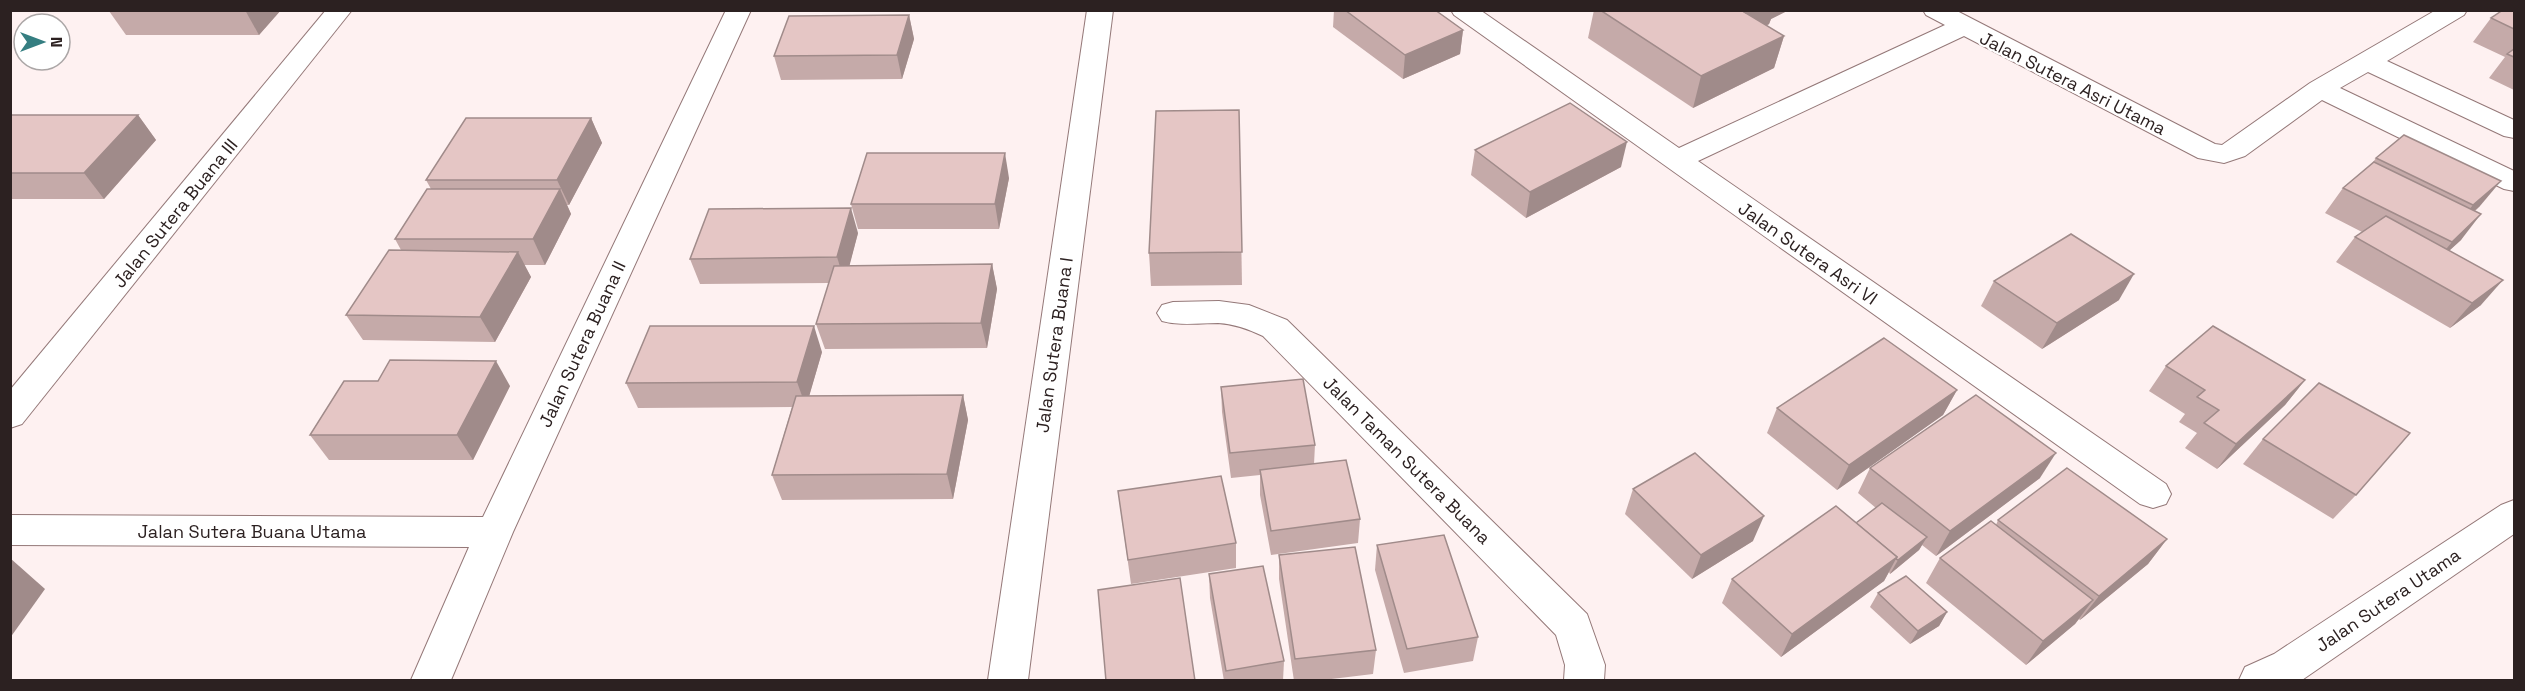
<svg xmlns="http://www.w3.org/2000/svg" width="2525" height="691" font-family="'Space Grotesk',sans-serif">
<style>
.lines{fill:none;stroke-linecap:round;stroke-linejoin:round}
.street-casing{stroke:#947878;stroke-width:2}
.secondary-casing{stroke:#947878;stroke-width:2}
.street{fill:#fff;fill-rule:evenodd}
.secondary{fill:#fff;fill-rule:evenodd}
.wall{fill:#c5aaa9}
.shaded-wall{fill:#a08b8a}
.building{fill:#e5c6c5;stroke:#a08b8a;stroke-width:1.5}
.labels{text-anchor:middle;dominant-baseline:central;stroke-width:4.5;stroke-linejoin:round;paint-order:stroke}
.street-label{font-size:18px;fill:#2c2121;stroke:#fff}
</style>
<rect width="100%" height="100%" fill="#fef1f1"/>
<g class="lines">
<defs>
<g id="street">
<path d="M326,10H352L22,424L10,428V390Z"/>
<path d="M726,10H751L513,532L451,680H411L469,547L10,545V515L483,517Z"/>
<path d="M1087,10H1113L1028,680H988Z"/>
<path d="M1451,10H1480L1679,148L1945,25L1926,15L1923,10H1955L2215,144L2222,145L2310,83L2436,10H2467L2464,15L2387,61L2514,120V138L2504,136L2368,72L2340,88L2514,171V191L2504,189L2322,100L2245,156L2224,163L2198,158L1964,36L1698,161L2166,484L2171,494L2166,504L2153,508L2140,504L1454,15Z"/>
<path d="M1219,301L1249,305L1287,320L1587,614L1605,665L1604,680H1564L1565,665L1556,635L1263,336C1248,329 1235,324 1218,323C1199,323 1180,326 1162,321L1157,313L1162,305L1173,302Z"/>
</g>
<path id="secondary" d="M2514,500V534L2302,680H2239L2245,667L2274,654L2501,505Z"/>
</defs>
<use href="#street" class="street-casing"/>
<use href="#secondary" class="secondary-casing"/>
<use href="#street" class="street"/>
<use href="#secondary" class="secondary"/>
</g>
<g class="wall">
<path d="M281,10L259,35H126L109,11Z"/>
<path d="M1334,10H1435L1463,30L1460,54L1403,79L1333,27Z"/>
<path d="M1594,10H1789L1771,19L1769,24L1767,26L1784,36L1774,68L1693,108L1588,38Z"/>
<path d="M2514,10V90L2489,78L2505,57L2473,42L2491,18Z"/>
<path d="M909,15L914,39L902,79L781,80L774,56Z"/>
<path d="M1239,110L1242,285L1151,286L1149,253Z"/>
<path d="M10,115H138L156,140L104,199H10Z"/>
<path d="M591,118L602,143L569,205H567L571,214L545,265H524L531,277L495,342L363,340L346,315L401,250L395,239L431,189L426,180Z"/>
<path d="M1475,150L1621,167L1526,218L1471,175Z"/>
<path d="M2376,158L2480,206L2475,211L2461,240L2449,251L2481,305L2450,328L2336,262L2355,237L2362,232L2325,213L2343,188L2371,165Z"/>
<path d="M1009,178L999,229H858L851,204Z"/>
<path d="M858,233L849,266L992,264L997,289L987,348L825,349L816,324L829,283L700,284L690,259Z"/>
<path d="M1994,281L2119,300L2042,349L1981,306Z"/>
<path d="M822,352L809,396L963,395L968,420L953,499L782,500L772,475L792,407L638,408L626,383Z"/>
<path d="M2166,366L2305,380L2285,405L2217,469L2185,448L2197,433L2179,422L2185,414L2149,391Z"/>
<path d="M378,381L510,386L473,460H329L310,435Z"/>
<path d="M1221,387L1315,445L1314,464L1360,519L1358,543L1271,555L1260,495V475L1231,478L1222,412Z"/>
<path d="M1957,390L1943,415L1837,490L1767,433L1777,408Z"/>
<path d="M2263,439L2356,495L2333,519L2243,464Z"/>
<path d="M1870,468L2040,478L1936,556L1922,545L1919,550L1890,574L1889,572L1884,581L1781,657L1722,603L1732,579L1856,523L1876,508L1858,493Z"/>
<path d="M1633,489L1753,541L1692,579L1625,514Z"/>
<path d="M1118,491L1236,543V568L1131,584Z"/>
<path d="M1998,520L2167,539L2148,564L2080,620L2079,619L2075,624L2026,665L1926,583L1940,558L1996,525Z"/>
<path d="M1377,545L1478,637L1473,661L1404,673L1375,570Z"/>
<path d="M1279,555L1376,650L1373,674L1315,681H1294L1279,579Z"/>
<path d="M1209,574L1284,661L1283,681H1224L1210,598Z"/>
<path d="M1878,593L1947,612L1939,626L1910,644L1870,607Z"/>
</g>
<g class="shaded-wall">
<path d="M245,10H281L259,35Z"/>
<path d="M1752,10H1789L1771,19L1769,24L1736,39L1743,15Z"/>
<path d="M909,15L914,39L902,79L897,55Z"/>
<path d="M1463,30L1460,54L1403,79L1405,55Z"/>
<path d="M1784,36L1774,68L1693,108L1701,76Z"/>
<path d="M138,115L156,140L104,199L84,173Z"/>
<path d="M591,118L602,143L569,205L557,180Z"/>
<path d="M1627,142L1621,167L1526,218L1530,192Z"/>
<path d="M1005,153L1009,178L999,229L995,204Z"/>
<path d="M2501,181L2480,206L2452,230L2473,205Z"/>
<path d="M560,189L571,214L545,265L533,239Z"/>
<path d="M851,208L858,233L845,283L837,257Z"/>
<path d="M2481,214L2461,240L2431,267L2452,242Z"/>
<path d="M518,252L531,277L495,342L480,317Z"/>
<path d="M992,264L997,289L987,348L981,323Z"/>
<path d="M2134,274L2119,300L2042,349L2057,323Z"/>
<path d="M2503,280L2481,305L2450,328L2472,303Z"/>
<path d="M814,326L822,352L806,407L797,382Z"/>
<path d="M496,361L510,386L473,460L457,435Z"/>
<path d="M2305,380L2285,405L2217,469L2236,444Z"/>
<path d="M1957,390L1943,415L1837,490L1849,465Z"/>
<path d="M963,395L968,420L953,499L947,474Z"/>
<path d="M2056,453L2040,478L1936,556L1950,531Z"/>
<path d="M1764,516L1753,541L1692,579L1701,555Z"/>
<path d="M1927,537L1919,550L1890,574L1898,560Z"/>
<path d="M2167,539L2148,564L2080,620L2099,596Z"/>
<path d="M1897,557L1884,581L1781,657L1792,634Z"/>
<path d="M10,558L45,589L10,638Z"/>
<path d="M2093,600L2075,624L2026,665L2043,641Z"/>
<path d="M1947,612L1939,626L1910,644L1918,631Z"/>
</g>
<g class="building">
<path d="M110,10H245L109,11Z"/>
<path d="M1345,10H1435L1463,30L1405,55Z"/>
<path d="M1600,10H1741L1784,36L1701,76Z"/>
<path d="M1741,10H1752L1746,13Z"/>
<path d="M2503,10H2514V29L2491,18Z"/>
<path d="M909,15L897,55L774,56L789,16Z"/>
<path d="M2514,49V57L2507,54Z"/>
<path d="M1570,103L1627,142L1530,192L1475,150Z"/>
<path d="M1239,110L1242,252L1149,253L1156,111Z"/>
<path d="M10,115H138L84,173H10Z"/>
<path d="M466,118H591L557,180H426Z"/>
<path d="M2404,135L2501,181L2473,205L2376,158Z"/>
<path d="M867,153H1005L995,204H851Z"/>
<path d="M2374,162L2481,214L2452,242L2343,188Z"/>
<path d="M427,189H560L533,239H395Z"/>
<path d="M851,208L837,257L690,259L709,209Z"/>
<path d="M2386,216L2503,280L2472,303L2355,237Z"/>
<path d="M2071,234L2134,274L2057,323L1994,281Z"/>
<path d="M389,250L518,252L480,317L346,315Z"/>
<path d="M992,264L981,323L816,324L834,266Z"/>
<path d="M650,326H814L797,382L626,383Z"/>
<path d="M2213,326L2305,380L2236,444L2204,423L2219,410L2197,397L2205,390L2166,366Z"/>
<path d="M1884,338L1957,390L1849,465L1777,408Z"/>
<path d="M390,360L496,361L457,435H310L344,381H378Z"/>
<path d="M1303,379L1315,445L1230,453L1221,387Z"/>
<path d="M2319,383L2410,433L2356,495L2263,439Z"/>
<path d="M963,395L947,474L772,475L796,396Z"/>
<path d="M1976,395L2056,453L1950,531L1870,468Z"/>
<path d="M1695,453L1764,516L1701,555L1633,489Z"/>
<path d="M1346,460L1360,519L1271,531L1260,470Z"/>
<path d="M2067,468L2167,539L2099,596L1998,520Z"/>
<path d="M1221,476L1236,543L1128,560L1118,491Z"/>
<path d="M1882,503L1927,537L1898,560L1896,559L1897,557L1856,523Z"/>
<path d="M1836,506L1897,557L1792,634L1732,579Z"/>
<path d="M1991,521L2093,600L2043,641L1940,558Z"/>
<path d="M1444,535L1478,637L1407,649L1377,545Z"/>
<path d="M1355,547L1376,650L1295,659L1279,555Z"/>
<path d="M1263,566L1284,661L1226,671L1209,574Z"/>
<path d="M1906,576L1947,612L1918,631L1878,593Z"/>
<path d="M1180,578L1195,681H1106L1098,590Z"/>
</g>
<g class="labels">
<g class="street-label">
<text transform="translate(2073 83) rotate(27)">Jalan Sutera Asri Utama</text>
<text transform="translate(175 213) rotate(-51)">Jalan Sutera Buana III</text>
<text transform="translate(1808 253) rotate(35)">Jalan Sutera Asri VI</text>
<text transform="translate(582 344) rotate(-65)">Jalan Sutera Buana II</text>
<text transform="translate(1054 345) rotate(-82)">Jalan Sutera Buana I</text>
<text transform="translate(1407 460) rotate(45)">Jalan Taman Sutera Buana</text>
<text x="252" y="531">Jalan Sutera Buana Utama</text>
<text transform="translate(2388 600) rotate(-34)">Jalan Sutera Utama</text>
</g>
</g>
<rect width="2525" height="691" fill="none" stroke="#2c2121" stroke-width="24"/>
<g transform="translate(42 42) rotate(90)"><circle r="28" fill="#ffffff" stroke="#aba6a6" stroke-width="1.5"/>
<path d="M0-4.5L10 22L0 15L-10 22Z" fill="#357e81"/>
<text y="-9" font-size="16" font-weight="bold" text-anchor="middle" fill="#2c2121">N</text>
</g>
</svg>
